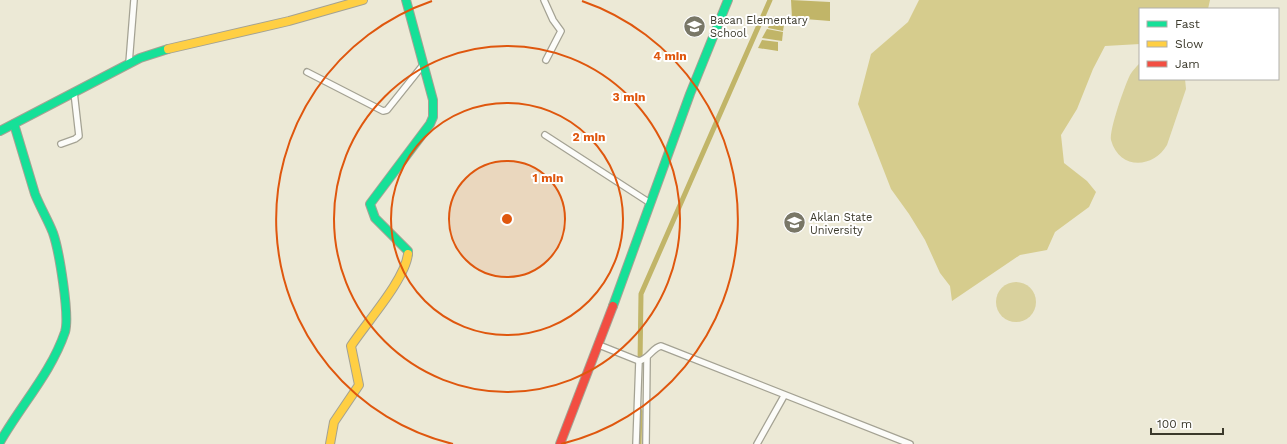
<svg xmlns="http://www.w3.org/2000/svg" width="1287" height="444" font-family="'Work Sans',sans-serif">
<style>
.green{fill:#d9d19d}
.forest{fill:#d6cc8d}
.water{fill:#c1b568}
.lines{fill:none;stroke-linecap:round;stroke-linejoin:round}
.canal{stroke:#c1b568;stroke-width:5}
.street-casing{stroke:#a4a293;stroke-width:8}
.fast-casing{stroke:#a4a293;stroke-width:10}
.slow-casing{stroke:#a4a293;stroke-width:10}
.jam-casing{stroke:#a4a293;stroke-width:10}
.street{stroke:#fcfcf9;stroke-width:5.5}
.fast{stroke:#16e098;stroke-width:8}
.slow{stroke:#ffcf43;stroke-width:8}
.jam{stroke:#f24e42;stroke-width:8}
.ring{fill:none;stroke:#df570e;stroke-width:2}
.labels{text-anchor:middle;dominant-baseline:central;stroke-width:4;stroke-linejoin:round;paint-order:stroke}
.poi-label{font-size:11px;fill:#3b392b;stroke:#fff;text-anchor:start}
.centre{fill:#df570e;stroke:#fff;stroke-width:2}
.ring-label{font-size:12px;text-anchor:middle;font-weight:bold;fill:#df570e;stroke:#fff;stroke-width:4;stroke-linejoin:round;paint-order:stroke}
</style>
<rect width="100%" height="100%" fill="#ece9d6"/>
<g class="green">
<path d="M1140,63V79H1185L1186,89L1167,145C1153,169 1119,170 1111,140C1109,130 1125,85 1130,75C1133,70 1136,67 1140,63Z"/>
<circle cx="1016" cy="302" r="20"/>
</g>
<path class="forest" d="M919,0H1210L1208,9H1140V44L1105,46L1093,69L1077,109L1061,135L1064,163L1087,181L1096,192L1089,207L1055,232L1047,250L1020,255L952,301L950,286L940,273L925,240L909,214L891,189L858,104L871,54L908,22Z"/>
<g class="water">
<path d="M791,0L830,2V21L792,18Z"/>
<path d="M772,17L785,19L783,31L768,28Z"/>
<path d="M767,29L783,32L782,41L762,38Z"/>
<path d="M762,40L778,42V51L758,48Z"/>
</g>
<g class="lines">
<g class="canal">
<path d="M640,363L641,294L770,0"/>
<path d="M639,444L640,411"/>
</g>
<defs>
<g id="street">
<path d="M544,0L553,20L561,31L546,60"/>
<path d="M129,63L134,0"/>
<path d="M307,72L383,111L387,110L423,65"/>
<path d="M545,135L650,203"/>
<path d="M61,144L75,139L79,136L74,92"/>
<path d="M599,345L639,361C650,358 652,348 661,346L910,444"/>
<path d="M636,444L639,361"/>
<path d="M646,444L647,358"/>
<path d="M757,444L784,396"/>
</g>
<g id="fast">
<path d="M406,0L433,100V117L430,124L370,204L375,218L408,251V254"/>
<path d="M0,131L140,58L168,49"/>
<path d="M613,306L690,94L728,0"/>
<path d="M0,442C21,405 51,373 65,332C70,316 59,250 53,233C48,220 40,207 35,194C28,171 21,147 14,124"/>
</g>
<g id="slow">
<path d="M168,49L289,21L363,0"/>
<path d="M330,444L334,422L359,385L351,346C366,323 405,280 408,254"/>
</g>
<path id="jam" d="M560,444L613,306"/>
</defs>
<use href="#street" class="street-casing"/>
<use href="#fast" class="fast-casing"/>
<use href="#slow" class="slow-casing"/>
<use href="#jam" class="jam-casing"/>
<use href="#street" class="street"/>
<use href="#fast" class="fast"/>
<use href="#slow" class="slow"/>
<use href="#jam" class="jam"/>
</g>
<circle cx="507" cy="219" r="58" fill="#df570e" fill-opacity=".12"/>
<g class="ring">
<circle cx="507" cy="219" r="58"/>
<circle cx="507" cy="219" r="116"/>
<circle cx="507" cy="219" r="173"/>
<path d="M453 444A231 231 0 0 1 432 1M582 1A231 231 0 0 1 561 444"/>
</g>
<defs>
<symbol id="school-disc" viewBox="-11 -11 22 22"><circle r="9.5" fill="#797767" stroke="#fff"/><path d="M0-5L7-2L0 1L-7-2ZM-4 1L0 2.5L4 1V4Q0 6-4 4Z" fill="#fff"/></symbol>
<symbol id="university-disc" viewBox="-11 -11 22 22"><circle r="9.5" fill="#797767" stroke="#fff"/><path d="M0-5L7-2L0 1L-7-2ZM-4 1L0 2.5L4 1V4Q0 6-4 4Z" fill="#fff"/></symbol>
</defs>
<g fill-rule="evenodd">
<use href="#school-disc" x="682" y="14" width="25" height="25"/>
<use href="#university-disc" x="782" y="210" width="25" height="25"/>
</g>
<g class="labels">
<g class="poi-label">
<text x="710" y="20">Bacan Elementary<tspan x="710" dy="13">School</tspan></text>
<text x="810" y="217">Aklan State<tspan x="810" dy="13">University</tspan></text>
</g>
</g>
<circle cx="507" cy="219" r="6" class="centre"/>
<g class="ring-label">
<text x="670" y="60">4 min</text>
<text x="629" y="101">3 min</text>
<text x="589" y="141">2 min</text>
<text x="548" y="182">1 min</text>
</g>
<rect x="1139" y="8" width="140" height="72" fill="#ffffff" stroke="#b1b0aa"/>
<rect x="1147" y="21" width="20" height="6" fill="#16e098" stroke="#b1b0aa"/>
<text x="1175" y="28" font-size="12" fill="#3b392b">Fast</text>
<rect x="1147" y="41" width="20" height="6" fill="#ffcf43" stroke="#b1b0aa"/>
<text x="1175" y="48" font-size="12" fill="#3b392b">Slow</text>
<rect x="1147" y="61" width="20" height="6" fill="#f24e42" stroke="#b1b0aa"/>
<text x="1175" y="68" font-size="12" fill="#3b392b">Jam</text>
<path d="M1151 428v6h72v-6" fill="none" stroke="#3b392b" stroke-width="2"/>
<text x="1157" y="428" font-size="12" fill="#3b392b" stroke="#ffffff" stroke-width="3" paint-order="stroke">100 m</text>
</svg>
